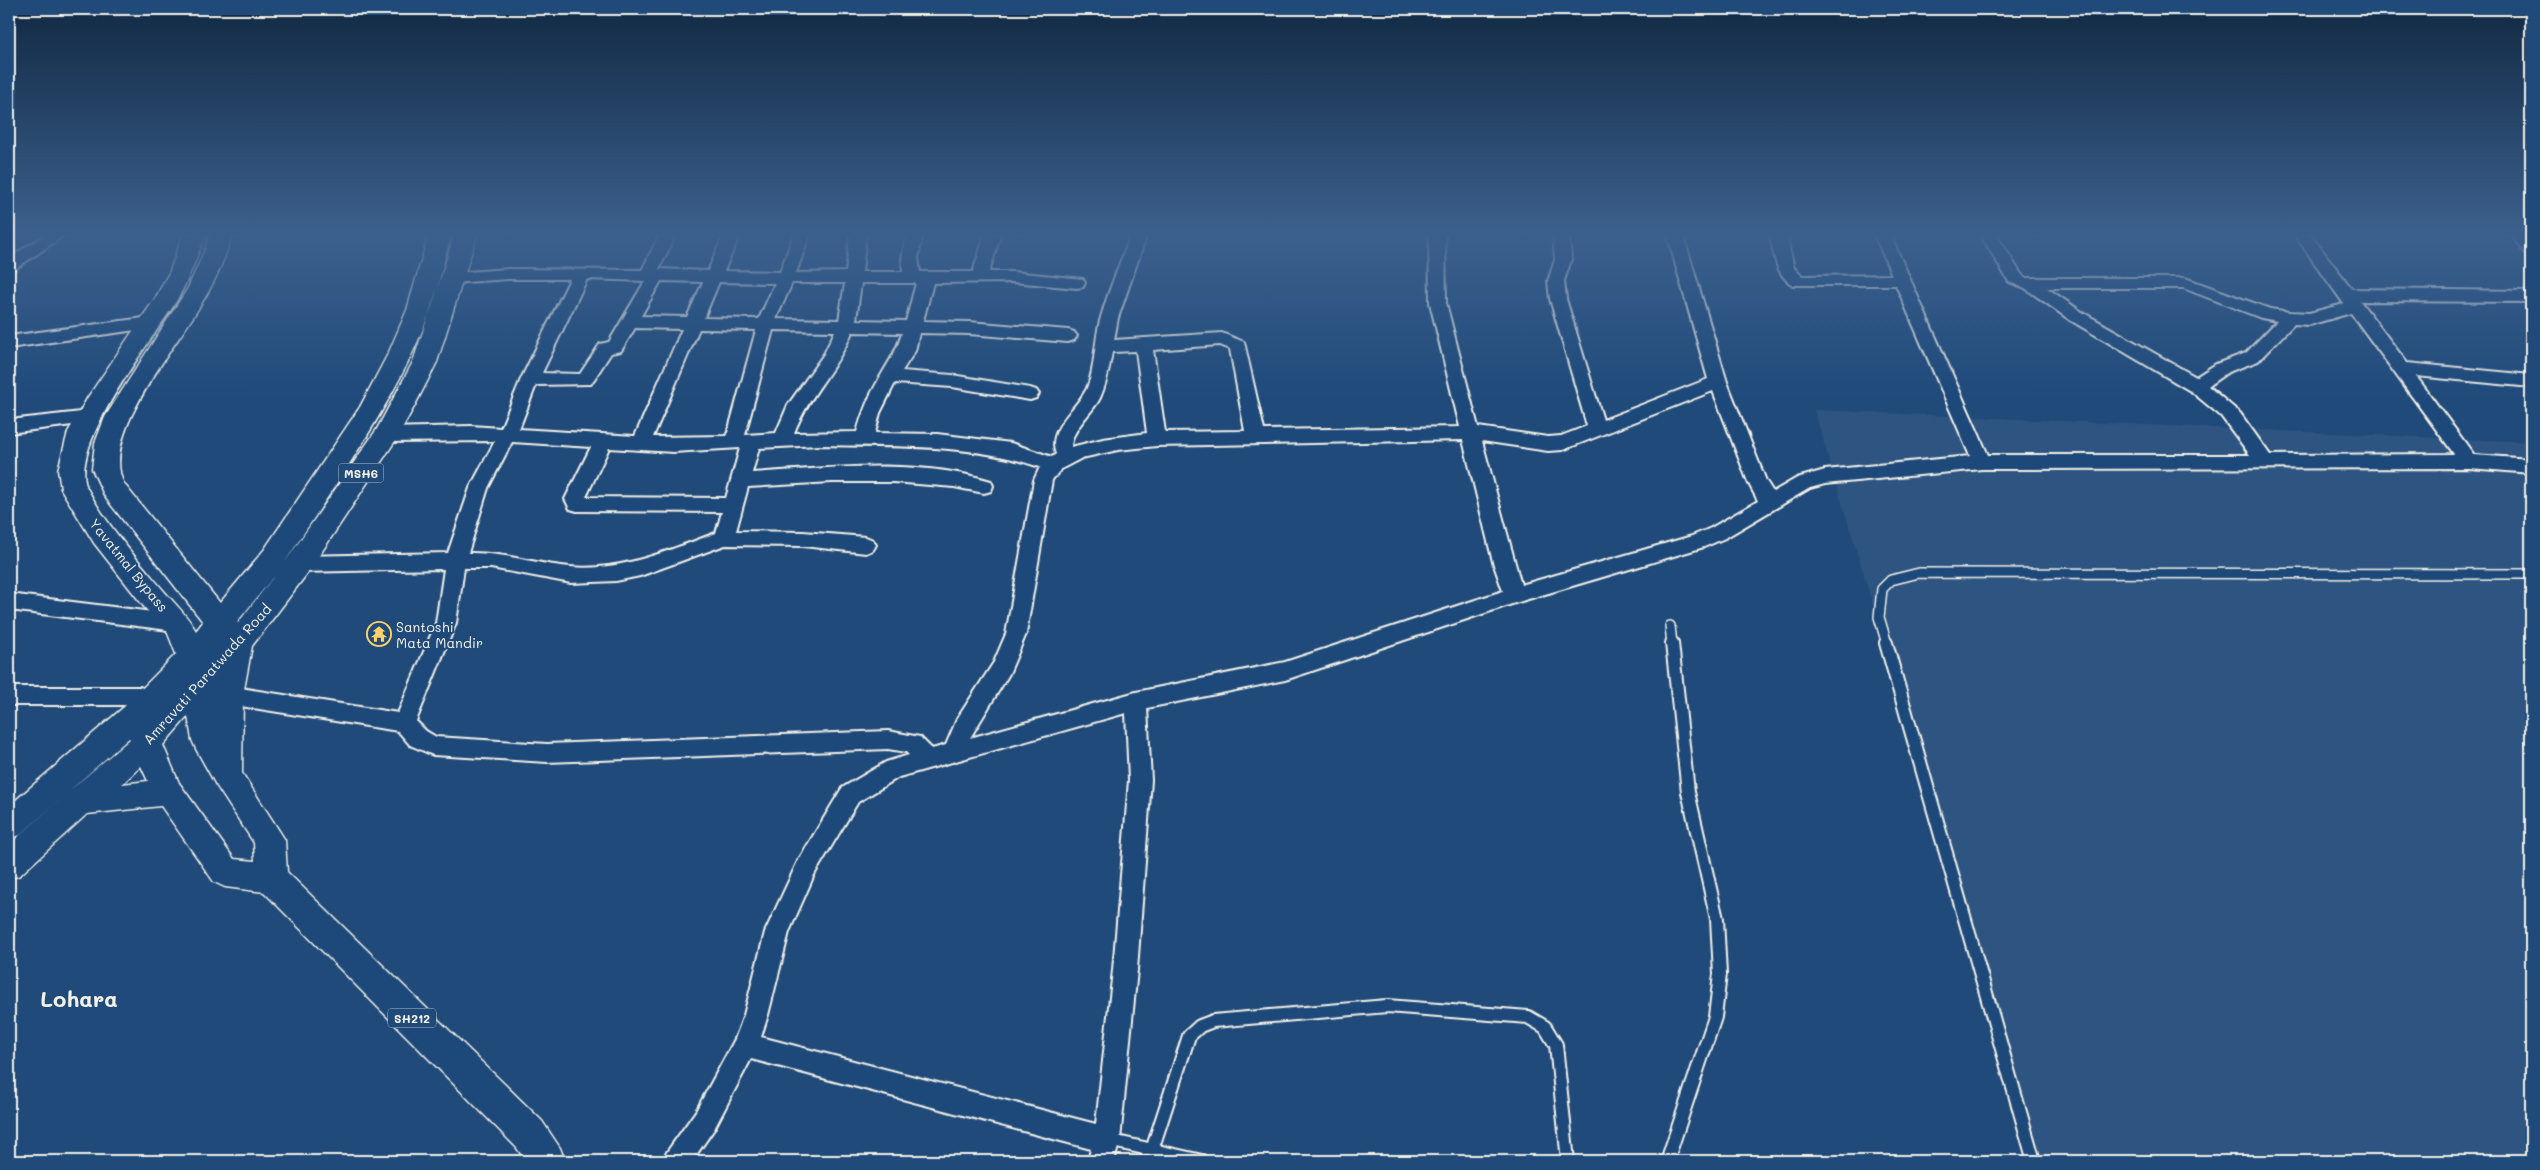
<svg xmlns="http://www.w3.org/2000/svg" width="2540" height="1170" font-family="Mali,sans-serif">
<style>
.built{fill:#2d5581}
.lines{fill:none;stroke-linecap:round;stroke-linejoin:round}
.service-far1-casing{stroke:#f4f1e8;stroke-width:12}
.service-casing{stroke:#f4f1e8;stroke-width:16}
.minor-casing{stroke:#f4f1e8;stroke-width:4}
.primary-casing{stroke:#f4f1e8;stroke-width:3}
.service-far1{stroke:#1f4a7a;stroke-width:9}
.service{stroke:#1f4a7a;stroke-width:12}
.minor{fill:#1f4a7a;fill-rule:evenodd}
.primary{fill:#1f4a7a;fill-rule:evenodd}
.labels{text-anchor:middle;dominant-baseline:central;stroke-width:4;stroke-linejoin:round;paint-order:stroke}
.shield{fill:#1f4a7a;stroke:#b4bfc7;stroke-width:1}
.shield-label{font-size:12px;font-weight:bold;fill:#f4f1e8}
.street-label{font-size:14px;fill:#f4f1e8;stroke:#1f4a7a}
.poi-label{font-size:14px;fill:#f4f1e8;stroke:#1f4a7a;text-anchor:start}
.near-district-label{font-size:22px;font-weight:bold;fill:#f4f1e8;stroke:#1f4a7a}
</style>
<rect width="100%" height="100%" fill="#1f4a7a"/>
<filter id="ink" filterUnits="userSpaceOnUse"><feTurbulence type="fractalNoise" baseFrequency=".02" numOctaves="2"/><feDisplacementMap in="SourceGraphic" scale="10" xChannelSelector="R" yChannelSelector="G"/><feConvolveMatrix kernelMatrix="1 2 1 2 8 2 1 2 1" color-interpolation-filters="sRGB"/></filter>
<g filter="url(#ink)">
<path class="built" d="M1814,410L2531,442V1161H2041Z"/>
<g class="lines">
<defs>
<g id="service-far1">
<path d="M1670,626L1672,644"/>
<path d="M1887,644L1879,617L1882,589L1891,580L1919,573L2531,574"/>
</g>
<g id="service">
<path d="M1886,643L2034,1161"/>
<path d="M1108,1140L1202,1161"/>
<path d="M1152,1150L1189,1036L1200,1026L1213,1021L1387,1006L1528,1017L1545,1027L1556,1045L1568,1161"/>
<path d="M1667,1161L1715,1017L1720,974L1717,919L1688,792L1672,643"/>
</g>
<g id="minor">
<path d="M47,234H66L15,269L9,270V258Z"/>
<path d="M660,234H676L659,269L708,271L724,234H740L724,271L780,272L794,234H810L796,273L846,272L850,234H866L862,272H903L902,258L907,234H923L918,258L920,272H973L985,234H1001L989,272H1013L1083,279L1085,283L1083,287L1077,288L1013,282L933,283L923,321L969,322L1068,330L1074,332L1077,336L1074,340L1068,342L969,334L919,333L915,351L902,371L952,375L1030,388L1036,390L1039,394L1036,398L1030,400L952,387L895,383L880,413L875,433L937,434L1011,443L1052,457L1056,454C1046,429 1077,409 1087,388C1096,367 1094,339 1101,317C1109,289 1121,261 1131,234H1147L1118,318L1114,340L1222,333L1244,342L1264,430L1460,427L1430,303L1429,234H1445L1446,303L1478,427L1548,437L1561,436L1587,426L1550,299L1548,281L1555,260L1553,234H1569L1571,260L1564,281L1566,299L1603,420L1708,379L1667,234H1683L1727,382L1766,481L1773,492L1797,478L1825,470L1970,456L1896,285H1793C1775,275 1774,253 1770,234H1786L1794,268L1802,276L1892,275L1874,234H1890L1988,455H2250L2221,416L2192,392L2070,320L2025,288L2009,282L1980,234H1996L2021,274L2026,278H2185L2270,309L2290,312L2309,313L2344,304L2294,234H2310L2352,289L2531,291V302L2360,301L2407,363L2531,375V387L2416,376L2474,455L2531,459V473L2469,468L1982,469L1825,484L1810,488L1725,538L1704,547L1515,603L1285,680L1147,708L1151,780L1137,970L1120,1140L1114,1161H1088L1091,1149L751,1059L714,1129L692,1161H663L667,1152L696,1111L735,1039L744,1015L765,932L798,861L842,788L886,762L909,755L906,752L888,749L547,762L433,755L410,745L398,731L228,704L220,701L217,695L220,689L228,686L398,713L436,623L444,569L299,572L292,569L289,564L292,559L299,556L448,553L470,488L495,441L386,442L380,440L377,435L380,430L386,428L471,426L501,428L521,379L570,279H508L453,283L447,282L445,278L447,274L453,273L508,269L642,270ZM587,279L645,281L609,342L600,344L580,374L542,373ZM661,281L703,282L687,317L641,316ZM719,282L775,283L759,319L704,318ZM792,283H845L839,320L776,319ZM861,283H916L906,321L856,320ZM2047,288H2183L2261,318L2277,321L2246,353L2216,364L2196,377L2082,312ZM2351,313L2454,454L2270,455L2240,413L2208,386L2228,372L2258,361L2294,324L2309,325ZM635,328L682,329L635,436L519,429L536,385L591,384L611,353L621,351ZM699,329L756,330L727,436L653,437ZM773,330L835,331L824,354L788,405L776,433L745,435ZM852,332L902,333C897,352 887,364 878,381C868,398 862,414 857,432L794,433C809,394 838,368 852,332ZM1220,345L1230,349L1245,431L1165,432L1153,350ZM1136,351L1147,433L1103,439L1071,447C1072,428 1091,415 1100,398C1107,383 1109,368 1112,352ZM1713,391L1748,482L1758,501L1711,528L1692,536L1521,585L1482,441L1548,451L1563,450ZM1463,440L1493,562L1503,591L1285,662L1136,692L970,738L1009,674L1026,634L1052,480L1061,469L1082,458L1118,450L1157,446ZM512,442L591,447L565,499L570,509L577,511L722,512L716,533C669,550 621,572 570,567C535,564 503,552 468,553L488,488ZM820,445C894,447 970,443 1040,467L1034,480L1006,634L994,662L957,719L946,745L932,749L920,737L888,731L547,744L436,737L426,731L416,721L456,623L464,568H491L571,583L616,581L640,576L725,545L803,546L866,553L873,550L876,545L873,540L866,537L803,532L736,531L748,487L832,482H893L954,487L984,493L991,491L993,486L991,481C915,458 829,468 752,473L759,448ZM609,448L673,452L740,448L726,498L586,497ZM1126,713L1129,780L1113,970L1096,1124L761,1037L768,1015L789,932L814,875L858,802L899,777Z"/>
<path d="M2511,234H2527L2531,239V255L2525,254Z"/>
<path d="M151,317L157,319L160,323L157,327L9,348V336Z"/>
<path d="M90,411L96,412L99,417L96,422L9,433V420Z"/>
<path d="M9,594L177,615L184,617L187,623L184,629L177,631L9,610Z"/>
<path d="M9,687H140L148,690L151,696L148,702L140,705H9Z"/>
</g>
<path id="primary" d="M183,234H205C197,257 189,279 177,300C154,338 65,448 88,490C108,527 136,558 163,590C175,604 187,615 196,631L203,622L105,497L92,469L95,443L105,417L188,288L204,252L210,234H232C225,259 215,282 201,304C177,346 99,436 124,484L220,603L264,550L360,407L389,352L407,310L429,234H451C444,259 439,287 430,311C396,402 337,481 285,562L377,429L413,362L455,234H477L437,362L414,407L395,441L309,571L252,646L243,695L242,773L285,840L287,872L542,1121L560,1148L565,1161H526L516,1147L264,892L225,887L214,882L161,806L87,814L20,875L9,879V845L65,795L20,835L9,839V806L124,707L176,654L167,631L145,608L94,543L61,489L58,470L68,432L88,397L156,297L170,271ZM275,575L238,623L237,622ZM188,716L192,740L196,749L216,785L254,843L255,861L234,859L179,783L163,745ZM129,738L130,739L69,791ZM141,766L148,781L122,784Z"/>
</defs>
<use href="#service-far1" class="service-far1-casing"/>
<use href="#service" class="service-casing"/>
<use href="#minor" class="minor-casing"/>
<use href="#primary" class="primary-casing"/>
<use href="#service-far1" class="service-far1"/>
<use href="#service" class="service"/>
<use href="#minor" class="minor"/>
<use href="#primary" class="primary"/>
</g>
</g>
<linearGradient id="sky" x2="0" y2="1"><stop stop-color="#112943"/><stop offset="0.59" stop-color="#3c608d"/><stop offset="1" stop-color="#3c608d" stop-opacity="0"/></linearGradient>
<rect width="2540" height="398" fill="url(#sky)"/>
<defs>
<symbol id="temple-ring" viewBox="-11 -11 22 22"><circle r="9.5" fill="#1f4a7a" stroke="#ffd166" stroke-width="1.5"/><path d="M0-6L5-2H3V0L6.5 2.5H4V6H1.5V3h-3V6H-4V2.5H-6.5L-3 0V-2H-5Z" fill="#ffd166"/></symbol>
</defs>
<g fill-rule="evenodd">
<use href="#temple-ring" x="365" y="620" width="28" height="28"/>
</g>
<g class="labels">
<g class="shield">
<rect x="338.5" y="463.5" width="45" height="19" rx="4"/>
<rect x="388" y="1008.5" width="48" height="19" rx="4"/>
</g>
<g class="shield-label">
<text x="361" y="473">MSH6</text>
<text x="412" y="1018">SH212</text>
</g>
<g class="street-label">
<text transform="translate(129 565) rotate(51)">Yavatmal Bypass</text>
<text transform="translate(207 674) rotate(-48)">Amravati Paratwada Road</text>
</g>
<g class="poi-label">
<text x="396" y="626">Santoshi<tspan x="396" dy="16">Mata Mandir</tspan></text>
</g>
<g class="near-district-label">
<text x="79" y="998">Lohara</text>
</g>
</g>
<rect width="2540" height="1170" fill="none" stroke="#1f4a7a" stroke-width="30"/>
<rect x="15" y="15" width="2510" height="1140" fill="none" stroke="#f4f1e8" stroke-width="2" filter="url(#ink)"/>
</svg>
